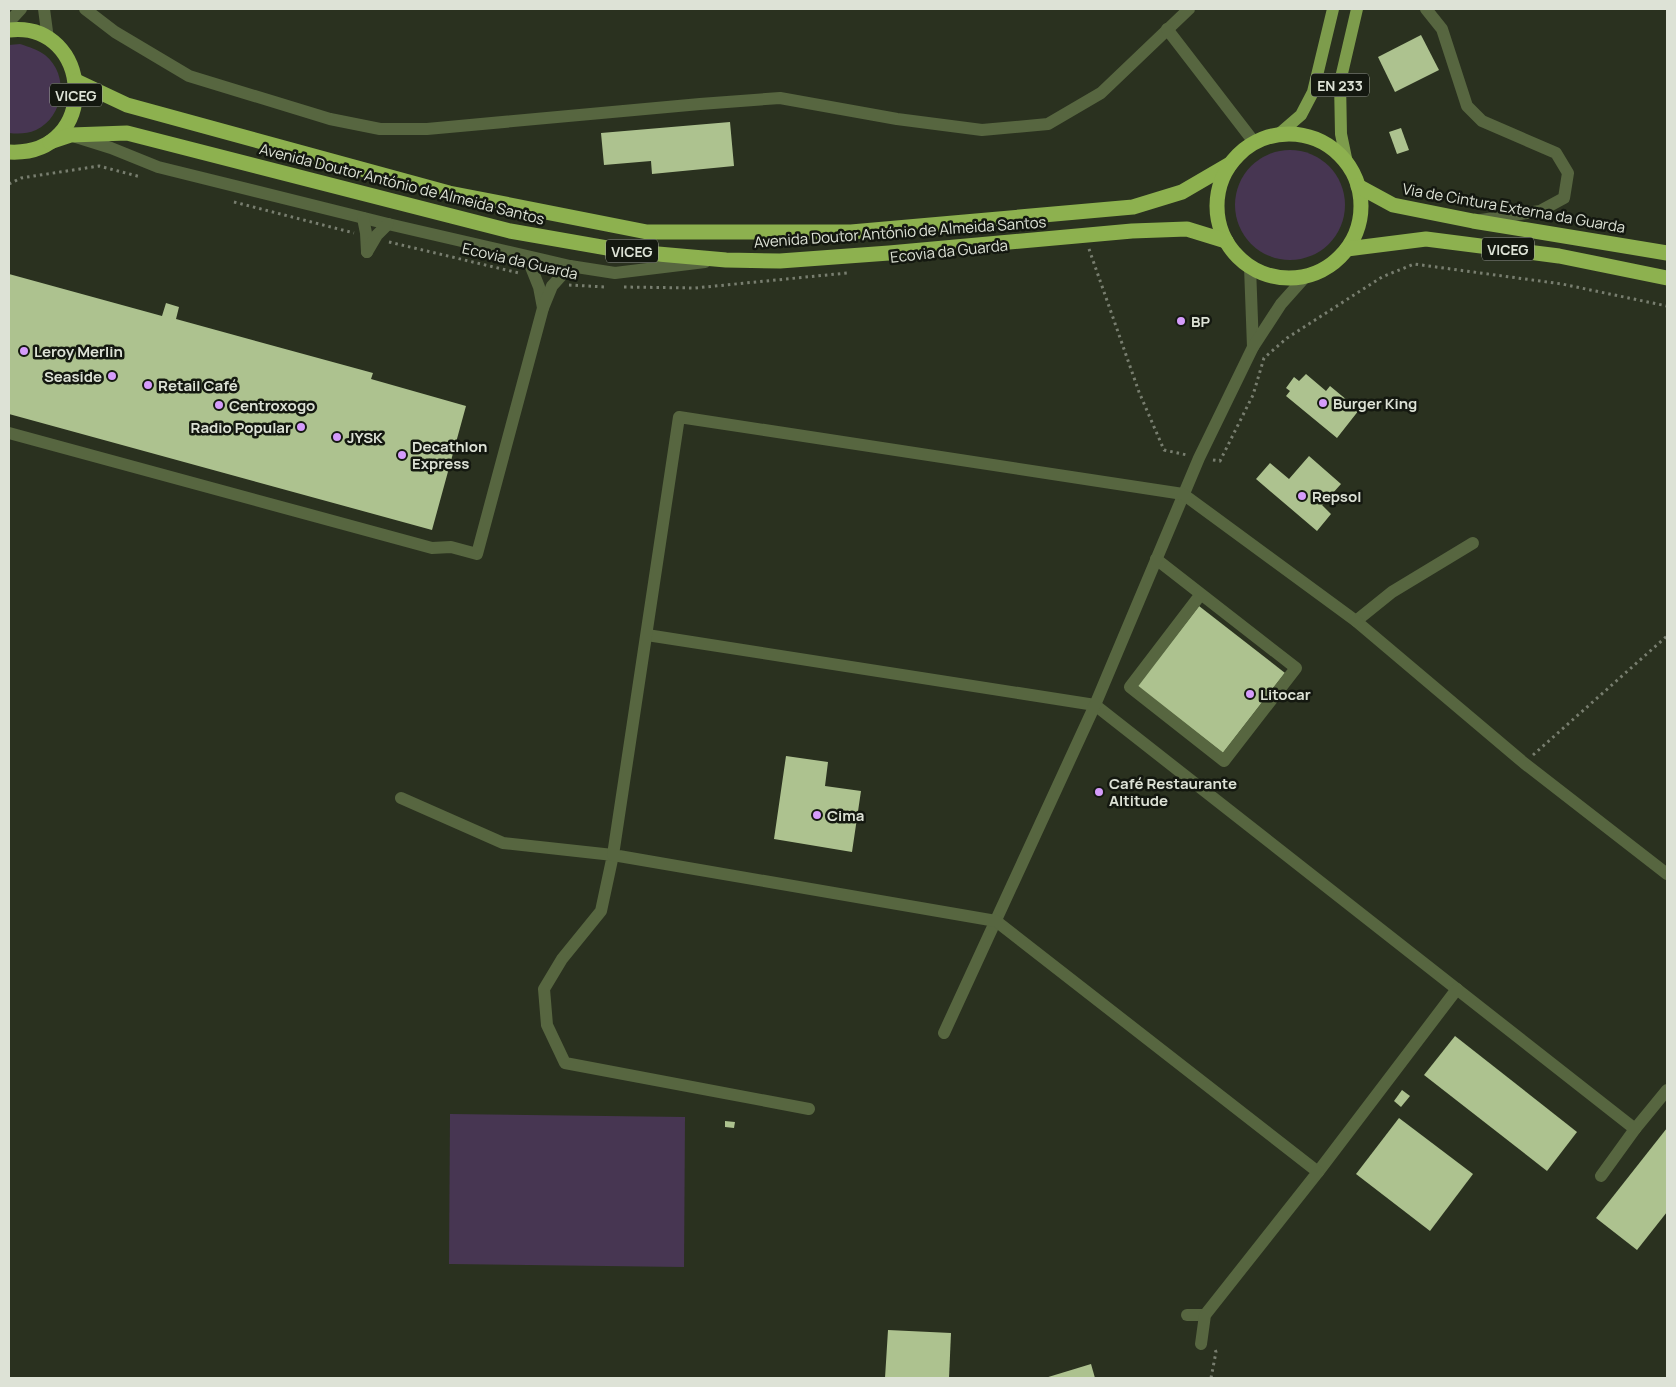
<svg xmlns="http://www.w3.org/2000/svg" width="1676" height="1387" font-family="Manrope,sans-serif">
<style>
.green{fill:#473652}
.building{fill:#adc28f}
.lines{fill:none;stroke-linecap:round;stroke-linejoin:round}
.path{stroke:#787e6f;stroke-width:3;stroke-dasharray:2.5 4;stroke-linecap:butt}
.minor{stroke:#576640;stroke-width:12}
.major{stroke:#7d9c4c;stroke-width:12}
.highway{stroke:#8db14f;stroke-width:15}
.poi-dot{fill:#d59cfb;stroke:#141810;stroke-width:2}
.labels{text-anchor:middle;dominant-baseline:central;stroke-width:5;stroke-linejoin:round;paint-order:stroke}
.shield{fill:#141810;stroke:#a1a59b;stroke-width:1}
.shield-label{font-size:14px;font-weight:bold;fill:#dde2d6}
.street-label{font-size:15px;fill:#dde2d6;stroke:#141810}
.poi-label{font-size:15px;font-weight:bold;fill:#dde2d6;stroke:#141810;text-anchor:start}
</style>
<rect width="100%" height="100%" fill="#2a311f"/>
<g class="green">
<path d="M20,44C29,47 37,49 45,55C70,75 64,117 36,130C27,134 18,134 9,133V45Z"/>
<circle cx="1290" cy="205" r="55"/>
<path d="M450,1114L685,1117L684,1267L449,1264Z"/>
</g>
<g class="building">
<path d="M1421,35L1439,70L1395,92L1378,57Z"/>
<path d="M730,122L734,166L652,174L651,161L604,165L601,133Z"/>
<path d="M1401,128L1409,150L1397,154L1389,132Z"/>
<path d="M9,274L162,316L166,303L179,307L176,319L373,373L371,379L466,406L432,530L9,414Z"/>
<path d="M1306,374L1326,391L1330,386L1359,410L1337,438L1286,396L1290,391L1286,388L1294,377L1299,381Z"/>
<path d="M1309,456L1341,484L1322,505L1331,514L1317,531L1256,479L1270,463L1289,479Z"/>
<path d="M1199,606L1285,673L1223,753L1137,686Z"/>
<path d="M786,756L828,762L825,786L861,791L852,852L774,839Z"/>
<path d="M1455,1036L1577,1132L1547,1171L1424,1075Z"/>
<path d="M1402,1090L1410,1096L1401,1107L1394,1101Z"/>
<path d="M1399,1118L1473,1174L1430,1231L1356,1174Z"/>
<path d="M725,1121L735,1122L734,1128L725,1127Z"/>
<path d="M1667,1128V1212L1637,1250L1596,1218Z"/>
<path d="M888,1330L951,1333L949,1378H885Z"/>
<path d="M1091,1364L1095,1378H1045Z"/>
</g>
<g class="lines">
<g class="path">
<path d="M9,184L21,178L99,166L141,177"/>
<path d="M234,202L354,233"/>
<path d="M389,242L519,273"/>
<path d="M1089,249L1139,392L1164,450L1187,455"/>
<path d="M569,285L605,287"/>
<path d="M624,287L695,288L847,273"/>
<path d="M1213,460L1220,461L1253,395L1264,358L1287,338L1382,277L1414,264L1562,284L1667,306"/>
<path d="M1533,755L1667,636"/>
<path d="M1211,1378L1216,1352L1214,1347"/>
</g>
<g class="minor">
<path d="M44,9L48,39"/>
<path d="M85,9L115,32L189,76L330,119L380,129H427L700,104L780,98L897,119L982,130L1048,124L1101,93L1189,9"/>
<path d="M1426,9L1442,29L1467,106L1482,121L1556,153L1568,173L1564,198L1540,211L1481,220"/>
<path d="M9,22L21,9"/>
<path d="M1167,29L1254,142"/>
<path d="M76,137L111,148L158,167L388,224L570,266L615,273L705,262"/>
<path d="M363,218L366,233L367,252"/>
<path d="M367,252L377,235L388,224"/>
<path d="M527,257L539,287L543,308"/>
<path d="M1250,267L1253,347"/>
<path d="M9,433L432,548L451,547L477,554L543,308L552,286L570,266"/>
<path d="M1156,559L1296,668L1224,761L1130,687L1201,594"/>
<path d="M1356,621L1392,592L1473,543"/>
<path d="M647,635L1095,705L1635,1129"/>
<path d="M401,798L503,843L613,855L601,911L562,959L544,989L547,1025L565,1063L809,1109"/>
<path d="M944,1033L1095,705L1199,458L1253,347L1281,304L1306,276"/>
<path d="M1318,1172L1457,989"/>
<path d="M1601,1176L1635,1129L1667,1090"/>
<path d="M1187,1315H1205"/>
<path d="M1201,1344L1205,1315L1318,1172L996,921L613,855L679,417L1183,494L1356,621L1524,763L1667,874"/>
</g>
<g class="major">
<path d="M1279,134L1301,115L1313,92L1333,9"/>
<path d="M1347,163L1341,134L1340,82L1357,9"/>
</g>
<g class="highway">
<path d="M9,30C93,20 102,157 9,152"/>
<path d="M76,81L127,105L449,193L647,232H851L1133,207L1182,192L1230,164"/>
<circle cx="1289" cy="206" r="72"/>
<path d="M50,142L71,135L127,133L510,231L624,251L726,260L780,261L889,253L1132,231L1187,229L1226,241"/>
<path d="M1358,186L1393,205L1473,221L1667,253"/>
<path d="M1347,249L1426,239L1559,256L1667,278"/>
</g>
</g>
<g class="poi-dot">
<circle cx="1181" cy="321" r="5"/>
<circle cx="24" cy="351" r="5"/>
<circle cx="112" cy="376" r="5"/>
<circle cx="148" cy="385" r="5"/>
<circle cx="1323" cy="403" r="5"/>
<circle cx="219" cy="405" r="5"/>
<circle cx="301" cy="427" r="5"/>
<circle cx="337" cy="437" r="5"/>
<circle cx="402" cy="455" r="5"/>
<circle cx="1302" cy="496" r="5"/>
<circle cx="1250" cy="694" r="5"/>
<circle cx="1099" cy="792" r="5"/>
<circle cx="817" cy="815" r="5"/>
</g>
<g class="labels">
<g class="shield">
<rect x="1311" y="73.5" width="58" height="23" rx="4"/>
<rect x="50" y="83.5" width="52" height="23" rx="4"/>
<rect x="1482" y="237.5" width="52" height="23" rx="4"/>
<rect x="606" y="239.5" width="52" height="23" rx="4"/>
</g>
<g class="shield-label">
<text x="1340" y="85">EN 233</text>
<text x="76" y="95">VICEG</text>
<text x="1508" y="249">VICEG</text>
<text x="632" y="251">VICEG</text>
</g>
<g class="street-label">
<text transform="translate(402 184) rotate(14)">Avenida Doutor António de Almeida Santos</text>
<text transform="translate(1514 208) rotate(10)">Via de Cintura Externa da Guarda</text>
<text transform="translate(900 232) rotate(-4)">Avenida Doutor António de Almeida Santos</text>
<text transform="translate(949 251) rotate(-6)">Ecovia da Guarda</text>
<text transform="translate(520 261) rotate(13)">Ecovia da Guarda</text>
</g>
<g class="poi-label">
<text x="1191" y="321">BP</text>
<text x="34" y="351">Leroy Merlin</text>
<text x="102" y="376" text-anchor="end">Seaside</text>
<text x="158" y="385">Retail Café</text>
<text x="1333" y="403">Burger King</text>
<text x="229" y="405">Centroxogo</text>
<text x="291" y="427" text-anchor="end">Radio Popular</text>
<text x="347" y="437">JYSK</text>
<text x="412" y="446">Decathlon<tspan x="412" dy="17">Express</tspan></text>
<text x="1312" y="496">Repsol</text>
<text x="1260" y="694">Litocar</text>
<text x="1109" y="783">Café Restaurante<tspan x="1109" dy="17">Altitude</tspan></text>
<text x="827" y="815">Cima</text>
</g>
</g>
<rect width="1676" height="1387" fill="none" stroke="#dde2d6" stroke-width="20"/>
</svg>
